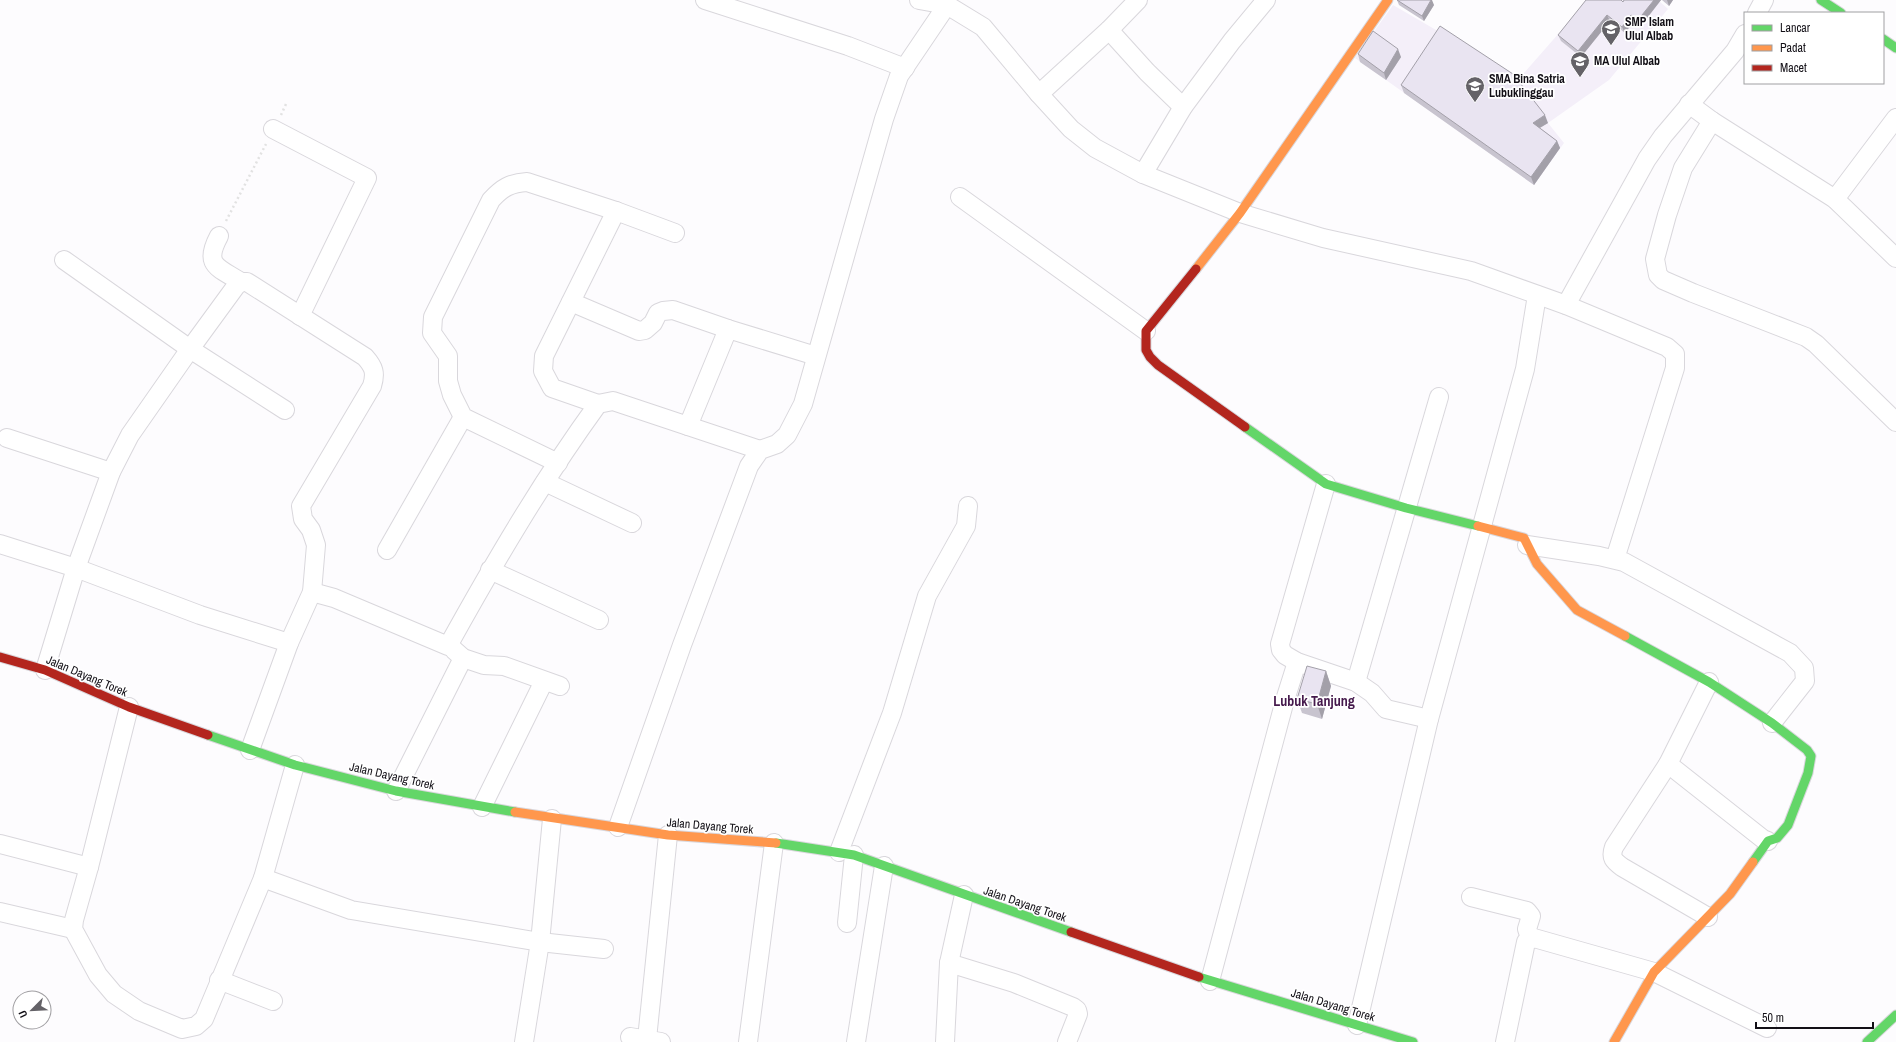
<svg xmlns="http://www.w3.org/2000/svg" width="1896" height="1042" font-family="'Archivo Narrow',sans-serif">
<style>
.education{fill:#f4eff9}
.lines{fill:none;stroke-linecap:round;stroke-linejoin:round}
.street-casing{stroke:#d9d7dc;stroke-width:20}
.fast-casing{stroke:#d9d7dc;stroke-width:11}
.slow-casing{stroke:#d9d7dc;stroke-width:11}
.jam-casing{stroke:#d9d7dc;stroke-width:11}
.path{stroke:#e2e2e2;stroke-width:2.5;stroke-dasharray:2 3;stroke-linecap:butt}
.street{stroke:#fff;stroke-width:18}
.fast{stroke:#63d668;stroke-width:9}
.slow{stroke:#ff974d;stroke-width:9}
.jam{stroke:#b3261e;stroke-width:9}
.wall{fill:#c8c4cf}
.shaded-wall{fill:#a3a0a9}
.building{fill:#e9e4f1;stroke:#a3a0a9}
.labels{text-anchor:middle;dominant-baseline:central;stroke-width:3.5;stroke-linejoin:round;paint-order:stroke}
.poi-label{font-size:12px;font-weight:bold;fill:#120f16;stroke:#fff;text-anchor:start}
.street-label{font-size:12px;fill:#120f16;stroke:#fff}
.quarter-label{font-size:14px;font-weight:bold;fill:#45194c;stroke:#fff}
</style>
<rect width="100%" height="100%" fill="#fdfcfe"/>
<path class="education" d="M1588,0H1658L1668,9L1609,80L1548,123L1564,143L1534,185L1355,58L1393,5L1443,34L1516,82Z"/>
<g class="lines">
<defs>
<g id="street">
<path d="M705,0L848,46L905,68"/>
<path d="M919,0L947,5L983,27L1039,94L1071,129L1095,148L1143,174L1240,213L1323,238L1471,271L1566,305L1667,347L1675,354V368L1615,559"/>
<path d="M1757,13L1764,0"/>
<path d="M1109,30L1147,72L1183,107"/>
<path d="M1039,94L1109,30L1138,0"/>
<path d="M1689,104L1712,121L1835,199L1896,258"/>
<path d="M1712,121L1683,168L1667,215L1655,259L1658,275L1663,280L1693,293L1806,337L1816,344L1896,422"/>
<path d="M273,129L367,178L300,316"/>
<path d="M1143,174L1183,107L1232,41L1266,0"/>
<path d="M960,197L1146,331"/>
<path d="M1835,199L1896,118"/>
<path d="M219,236C203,266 218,267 241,282"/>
<path d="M64,260L190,349L236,286L241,282H247L365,357C374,367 376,373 372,386L301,506L303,519L311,530L316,545L312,592L289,643L250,750"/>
<path d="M571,302L639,331L645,330L653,323L658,313L663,311L673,310L728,329"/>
<path d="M1566,305L1647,159L1663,136L1735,51L1745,34"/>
<path d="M598,404L552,388L543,371L544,356L616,211"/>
<path d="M688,426L760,450"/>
<path d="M7,438L111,472"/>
<path d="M558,463L463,417L452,395L448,381V356L432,333L433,317L491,200C502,188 510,183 527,182L616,211L675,233"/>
<path d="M545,482L632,523"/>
<path d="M1326,484L1280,644L1281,650L1285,655L1297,662L1356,682L1372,693L1386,709L1429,719"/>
<path d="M0,544L76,568L200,615L289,643"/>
<path d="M1527,545L1599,556L1624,562L1790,653L1804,668L1805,681L1772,723"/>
<path d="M387,550L463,417"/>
<path d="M490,570L599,620"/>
<path d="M312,592L334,598L448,646C494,563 542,481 598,404L613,401L688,426L728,329L816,356"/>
<path d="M454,650L463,658L484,665L504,666L560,686"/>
<path d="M45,670L76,568L111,472L130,435L190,349L285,410"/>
<path d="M1356,682L1439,397"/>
<path d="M129,707L89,867L74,920L73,929L98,975L114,994L139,1011L182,1029L196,1026L204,1019L263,878L295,765"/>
<path d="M1668,764L1763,839L1768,841"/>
<path d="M396,791L463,658"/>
<path d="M482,807L544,681"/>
<path d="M618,827L682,645L749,466L760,450L777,444L787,435L803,404L884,119L899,76L947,5"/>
<path d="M0,844L89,867"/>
<path d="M839,852L892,713L927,596L966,526L968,506"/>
<path d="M263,878L351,910L540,942L604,949"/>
<path d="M1471,897L1527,911L1531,916L1527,929L1530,938"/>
<path d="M0,912L73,929"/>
<path d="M1708,917L1622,867C1614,861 1610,858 1614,847L1668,764L1709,682"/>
<path d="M847,923L854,855"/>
<path d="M949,963L1014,983L1073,1007L1077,1010L1078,1014L1067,1042"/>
<path d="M219,980L273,1001"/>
<path d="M1210,981L1285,700L1297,662"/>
<path d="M1357,1025L1429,719L1525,369L1537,295"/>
<path d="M630,1037L661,1042"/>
<path d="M647,1039L668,835"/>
<path d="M524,1042L540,942L552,819"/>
<path d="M748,1042L774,843"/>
<path d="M856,1042L884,866"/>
<path d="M945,1042L949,963L964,895"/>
<path d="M1505,1042L1526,942L1534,938L1654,972L1767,1028"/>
</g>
<g id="fast">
<path d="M1821,0L1841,13"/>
<path d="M1883,39L1896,48"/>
<path d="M1245,427L1326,484L1406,508L1478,526"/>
<path d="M1625,636L1709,682L1772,723L1807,750L1811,756L1808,773L1788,825L1777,838L1768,841L1753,862"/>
<path d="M208,735L295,765L396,791L515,812"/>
<path d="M776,843L854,855L1071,932"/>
<path d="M1199,977L1413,1042"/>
<path d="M1867,1042L1896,1015"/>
</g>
<g id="slow">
<path d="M1196,269L1240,213L1388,0"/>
<path d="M1478,526L1524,538L1537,564L1577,610L1625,636"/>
<path d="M515,812L668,835L776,843"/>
<path d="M1614,1042L1654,972L1730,894L1753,862"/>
</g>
<g id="jam">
<path d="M1196,269L1146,331V350L1150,357L1158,365L1245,427"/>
<path d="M0,657L45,670L129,707L208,735"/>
<path d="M1071,932L1199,977"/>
</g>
</defs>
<use href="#street" class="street-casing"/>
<use href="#fast" class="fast-casing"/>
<use href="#slow" class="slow-casing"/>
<use href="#jam" class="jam-casing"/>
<g class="path">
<path d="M281,115L286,104"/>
<path d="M226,221L266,144"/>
</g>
<use href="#street" class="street"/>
<use href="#fast" class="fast"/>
<use href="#slow" class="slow"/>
<use href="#jam" class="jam"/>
</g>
<g class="wall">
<path d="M1397,0L1434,5L1424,21L1399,5Z"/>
<path d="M1661,0L1640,27L1634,21L1625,33L1610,21L1581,57L1561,41L1558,35L1623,2Z"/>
<path d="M1662,0H1673L1669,6Z"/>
<path d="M1358,54L1401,57L1386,80L1360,62Z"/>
<path d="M1401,85L1548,123L1540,128L1557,141L1560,148L1534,185L1404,93Z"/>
<path d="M1326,671L1331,686L1322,719L1302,713L1297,699Z"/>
</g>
<g class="shaded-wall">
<path d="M1431,0H1432L1434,5L1424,21L1422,16Z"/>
<path d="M1654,0H1661L1640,27L1638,20Z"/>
<path d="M1667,0H1673L1669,6Z"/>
<path d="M1607,15L1610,21L1581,57L1578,51Z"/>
<path d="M1631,15L1634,21L1625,33L1622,27Z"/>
<path d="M1398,49L1401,57L1386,80L1384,73Z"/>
<path d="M1545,115L1548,123L1536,130L1533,123Z"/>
<path d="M1557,141L1560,148L1534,185L1531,177Z"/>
<path d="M1326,671L1331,686L1322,719L1317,704Z"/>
</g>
<g class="building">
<path d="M1397,0H1431L1422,16Z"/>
<path d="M1586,0H1621L1623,2L1624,0H1654L1638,20L1631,15L1622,27L1607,15L1578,51L1558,35Z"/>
<path d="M1440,26L1513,74L1545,115L1533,123L1557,141L1531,177L1401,85Z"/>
<path d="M1373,31L1398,49L1384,73L1358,54Z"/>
<path d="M1307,666L1326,671L1317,704L1297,699Z"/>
</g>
<defs>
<symbol id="school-pin" viewBox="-11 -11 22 30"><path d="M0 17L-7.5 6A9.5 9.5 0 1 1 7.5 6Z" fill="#646267" stroke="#fff"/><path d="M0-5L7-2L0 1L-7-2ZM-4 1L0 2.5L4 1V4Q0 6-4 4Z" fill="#fff"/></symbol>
</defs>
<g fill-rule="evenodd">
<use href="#school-pin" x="1600" y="18" width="22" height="30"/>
<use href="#school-pin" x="1569" y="50" width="22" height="30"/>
<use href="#school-pin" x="1464" y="75" width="22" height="30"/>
</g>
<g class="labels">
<g class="poi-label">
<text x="1625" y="22">SMP Islam<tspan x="1625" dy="14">Ulul Albab</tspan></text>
<text x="1594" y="61">MA Ulul Albab</text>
<text x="1489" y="79">SMA Bina Satria<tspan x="1489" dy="14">Lubuklinggau</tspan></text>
</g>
<g class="street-label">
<text transform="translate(87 676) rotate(23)">Jalan Dayang Torek</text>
<text transform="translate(392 776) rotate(13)">Jalan Dayang Torek</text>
<text transform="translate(710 826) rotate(5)">Jalan Dayang Torek</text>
<text transform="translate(1025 904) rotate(19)">Jalan Dayang Torek</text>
<text transform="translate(1333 1005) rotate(17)">Jalan Dayang Torek</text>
</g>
<g class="quarter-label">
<text x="1314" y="701">Lubuk Tanjung</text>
</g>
</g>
<rect x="1744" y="12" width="140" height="72" fill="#ffffff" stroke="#a09fa2"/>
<rect x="1752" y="25" width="20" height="6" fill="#63d668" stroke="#a09fa2"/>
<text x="1780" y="32" font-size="12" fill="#120f16">Lancar</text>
<rect x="1752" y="45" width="20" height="6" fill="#ff974d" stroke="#a09fa2"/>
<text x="1780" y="52" font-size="12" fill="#120f16">Padat</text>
<rect x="1752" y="65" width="20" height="6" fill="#b3261e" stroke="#a09fa2"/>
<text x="1780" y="72" font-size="12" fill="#120f16">Macet</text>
<g transform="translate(32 1010) rotate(246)"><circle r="19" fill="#ffffff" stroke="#a09fa2"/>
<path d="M0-3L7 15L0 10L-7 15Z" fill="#646267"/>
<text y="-6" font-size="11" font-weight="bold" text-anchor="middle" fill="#120f16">U</text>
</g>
<path d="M1756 1022v6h117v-6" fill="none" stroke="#120f16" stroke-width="2"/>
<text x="1762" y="1022" font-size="12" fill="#120f16" stroke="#ffffff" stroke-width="3" paint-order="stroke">50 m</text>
</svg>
